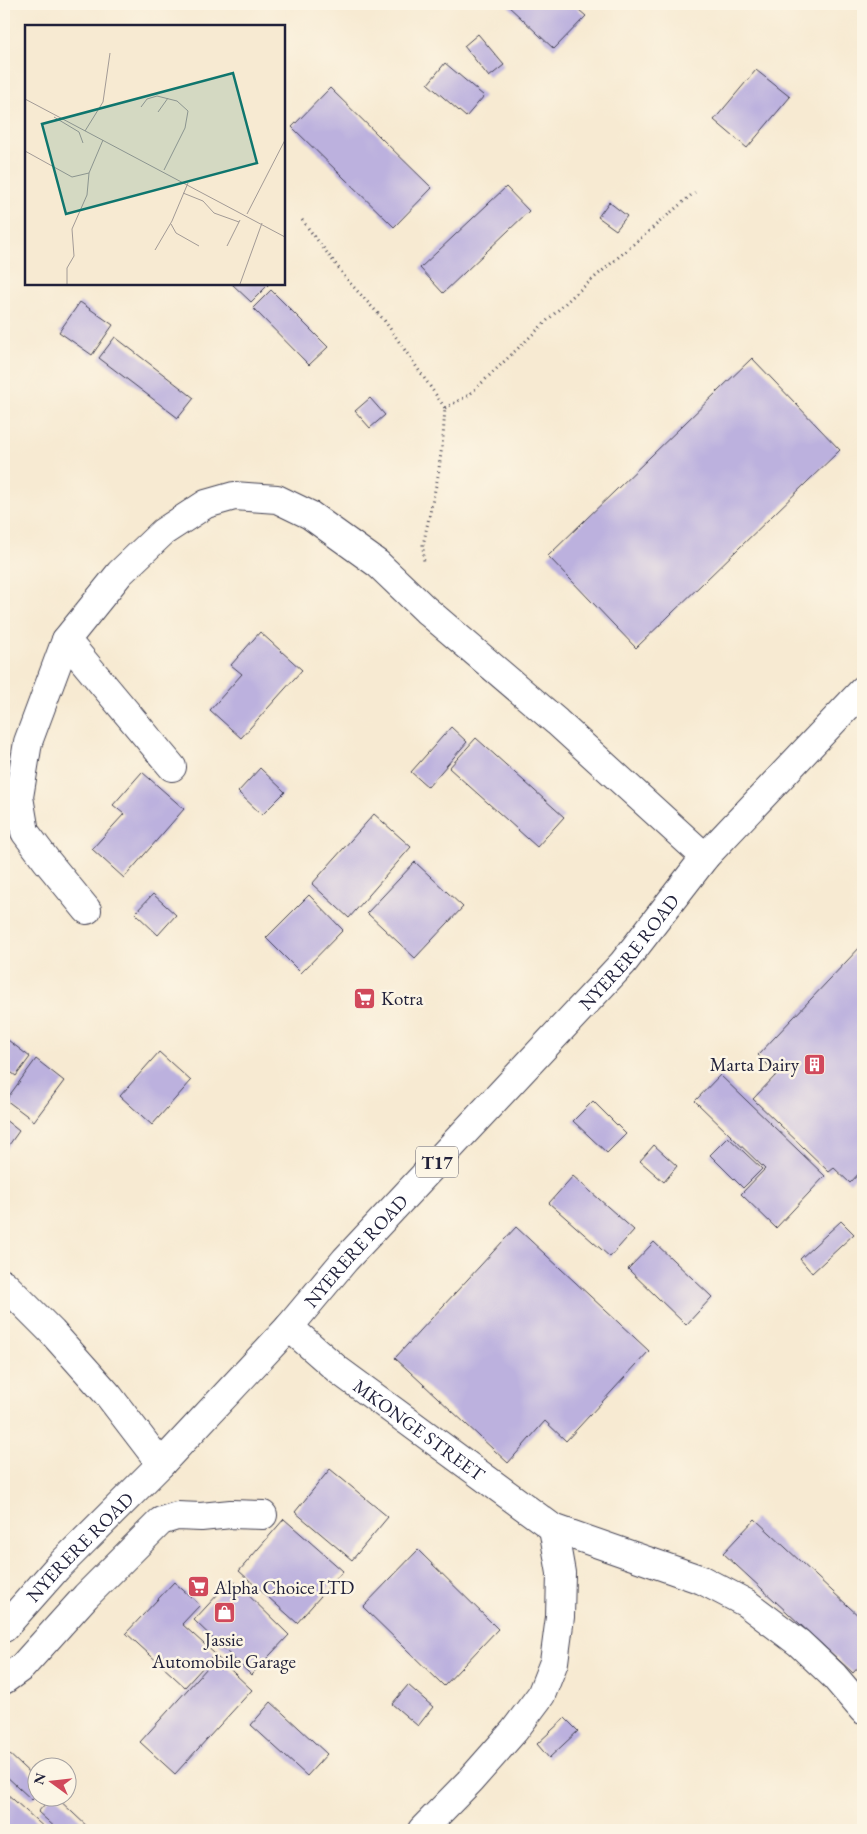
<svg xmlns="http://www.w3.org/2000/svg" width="867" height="1834" font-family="'EB Garamond',serif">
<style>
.building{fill:#bcb1de}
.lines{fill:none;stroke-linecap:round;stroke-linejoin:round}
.minor-casing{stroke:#424052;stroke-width:30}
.primary-casing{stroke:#424052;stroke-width:30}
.path{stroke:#424052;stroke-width:3;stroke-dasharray:1 4;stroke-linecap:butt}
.minor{stroke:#fff;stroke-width:28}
.primary{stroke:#fff;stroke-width:28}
.labels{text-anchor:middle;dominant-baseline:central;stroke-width:5;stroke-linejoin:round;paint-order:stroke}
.shield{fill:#fcf5e5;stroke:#63616e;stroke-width:1}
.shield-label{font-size:18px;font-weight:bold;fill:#22223b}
.street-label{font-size:19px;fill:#22223b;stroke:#fcf5e5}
.poi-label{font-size:19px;fill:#22223b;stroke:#fcf5e5;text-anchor:start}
.inset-road{fill:none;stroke:#a29a96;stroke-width:1}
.view{fill:#0f766e;fill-opacity:0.15;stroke:#0f766e;stroke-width:2.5}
.inset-edge{fill:none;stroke:#22223b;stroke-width:2.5}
</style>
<rect width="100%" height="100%" fill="#fcf5e5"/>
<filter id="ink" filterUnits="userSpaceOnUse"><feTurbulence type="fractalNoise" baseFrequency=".02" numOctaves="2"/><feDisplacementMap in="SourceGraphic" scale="10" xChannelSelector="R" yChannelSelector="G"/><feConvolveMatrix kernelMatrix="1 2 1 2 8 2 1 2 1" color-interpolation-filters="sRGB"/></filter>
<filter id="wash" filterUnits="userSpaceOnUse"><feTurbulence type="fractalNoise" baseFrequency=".0096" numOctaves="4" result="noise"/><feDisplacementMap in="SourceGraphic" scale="20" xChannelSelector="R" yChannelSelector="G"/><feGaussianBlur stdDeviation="1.12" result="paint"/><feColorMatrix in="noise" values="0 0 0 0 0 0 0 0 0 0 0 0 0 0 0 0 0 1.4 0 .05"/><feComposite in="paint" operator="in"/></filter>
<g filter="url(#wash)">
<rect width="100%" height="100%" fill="#f7ead2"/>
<g id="blocks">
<g class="building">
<path d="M506,4H572L586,16L554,49Z"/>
<path d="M478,34L504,65L489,77L464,46Z"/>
<path d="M445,63L484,96L466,117L428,84Z"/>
<path d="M756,70L790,97L747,148L714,120Z"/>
<path d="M330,88L432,188L394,227L292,127Z"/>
<path d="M506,187L529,211L443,293L420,268Z"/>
<path d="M609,202L627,216L616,230L598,217Z"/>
<path d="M232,284H269L251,302Z"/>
<path d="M271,290L328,347L309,365L253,308Z"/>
<path d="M80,302L113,325L92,355L59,332Z"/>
<path d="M115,337L194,398L178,418L99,358Z"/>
<path d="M752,358L840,450L636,648L548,556Z"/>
<path d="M370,398L385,415L370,428L355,411Z"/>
<path d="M260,632L302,670L241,738L210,710L242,674L231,665Z"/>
<path d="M451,727L467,742L428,787L411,772Z"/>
<path d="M476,738L564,817L537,847L449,768Z"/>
<path d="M260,768L285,792L262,815L238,792Z"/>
<path d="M142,772L184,809L124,878L92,849L124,814L113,805Z"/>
<path d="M374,814L411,847L349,918L312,884Z"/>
<path d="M415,862L463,907L415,958L367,913Z"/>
<path d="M153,894L176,915L158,935L135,913Z"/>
<path d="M309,895L343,930L301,973L266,938Z"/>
<path d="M863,944V1169L850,1183L834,1168L829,1172L753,1099L777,1074L758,1055Z"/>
<path d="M4,1037L30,1057L16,1076L4,1067Z"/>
<path d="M159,1052L191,1081L152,1125L120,1096Z"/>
<path d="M36,1059L64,1081L34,1121L6,1100Z"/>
<path d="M720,1075L825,1176L776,1228L741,1194L765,1169L695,1101Z"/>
<path d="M593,1101L626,1134L607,1153L573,1121Z"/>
<path d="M4,1119L19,1131L4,1152Z"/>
<path d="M728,1137L762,1169L743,1188L710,1155Z"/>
<path d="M654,1145L677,1166L664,1182L640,1161Z"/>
<path d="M573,1176L634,1230L610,1257L549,1203Z"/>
<path d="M841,1221L854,1234L812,1273L800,1259Z"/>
<path d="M516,1227L649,1351L566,1441L545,1421L508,1463L395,1358Z"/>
<path d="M654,1242L712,1297L686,1325L628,1269Z"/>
<path d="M330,1469L388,1517L352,1560L295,1512Z"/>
<path d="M284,1519L343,1571L297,1623L239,1571Z"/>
<path d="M755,1519L863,1620V1662L853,1673L723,1553Z"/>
<path d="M418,1550L498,1629L444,1686L363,1607Z"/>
<path d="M232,1579L289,1635L251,1675L194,1620Z"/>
<path d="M174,1582L200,1605L182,1624L215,1654L185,1687L126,1633Z"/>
<path d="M217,1657L252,1690L175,1774L140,1742Z"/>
<path d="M408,1685L433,1707L418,1726L392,1704Z"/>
<path d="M271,1702L327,1754L307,1776L251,1725Z"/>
<path d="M565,1718L578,1731L549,1758L537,1744Z"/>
<path d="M6,1751L38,1781V1794L32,1800L4,1774V1753Z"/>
<path d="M4,1791L47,1830H4Z"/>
<path d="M52,1796H55L91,1830H58L38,1812Z"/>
</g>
</g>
</g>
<g filter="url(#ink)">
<use href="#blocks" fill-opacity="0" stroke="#424052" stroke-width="1"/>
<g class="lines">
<defs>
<g id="minor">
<path d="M66,640L172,767"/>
<path d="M87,910L46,860L25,832L19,797L28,742L66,640L120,573L163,532L206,504L234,496L277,499L310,515L378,564L426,610L557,722L705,857"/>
<path d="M4,1284L52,1332L109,1396L161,1464"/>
<path id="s1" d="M289,1327L338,1370L553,1528L702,1580L746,1603L799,1643L834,1676L863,1710"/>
<path d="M4,1680L22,1667L86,1596L161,1521L177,1516L201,1517L231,1514L263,1515"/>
<path d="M422,1830L469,1782L514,1731L541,1695L554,1662L560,1617L561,1573L553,1528"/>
</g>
<g id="primary">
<path id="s2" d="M4,1628L57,1568L161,1464L289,1327L345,1260L623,963L705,857L863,690"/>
</g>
</defs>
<use href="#minor" class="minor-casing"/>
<use href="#primary" class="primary-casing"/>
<g class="path">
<path d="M302,220L350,283L384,320L445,408L443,438L438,476L423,545L424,564"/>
<path d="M445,408L469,395L574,295L696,191"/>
</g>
<use href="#minor" class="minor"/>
<use href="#primary" class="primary"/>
</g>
</g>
<defs>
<symbol id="supermarket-square" viewBox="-11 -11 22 22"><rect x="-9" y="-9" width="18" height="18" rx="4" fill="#d1495b" stroke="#fcf5e5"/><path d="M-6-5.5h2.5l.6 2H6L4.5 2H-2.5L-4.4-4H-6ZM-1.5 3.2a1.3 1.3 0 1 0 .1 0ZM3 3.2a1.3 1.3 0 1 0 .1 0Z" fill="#fff"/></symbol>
<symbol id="building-square" viewBox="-11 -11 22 22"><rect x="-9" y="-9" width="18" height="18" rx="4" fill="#d1495b" stroke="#fcf5e5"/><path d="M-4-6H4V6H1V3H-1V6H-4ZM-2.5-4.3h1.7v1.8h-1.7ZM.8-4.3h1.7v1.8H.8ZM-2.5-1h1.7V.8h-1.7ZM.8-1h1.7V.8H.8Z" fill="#fff"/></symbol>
<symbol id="shop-square" viewBox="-11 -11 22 22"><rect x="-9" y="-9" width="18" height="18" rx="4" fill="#d1495b" stroke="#fcf5e5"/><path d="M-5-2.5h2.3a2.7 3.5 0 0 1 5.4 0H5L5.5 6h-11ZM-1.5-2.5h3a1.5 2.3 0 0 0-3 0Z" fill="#fff"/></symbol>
</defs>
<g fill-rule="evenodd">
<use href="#supermarket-square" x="352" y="986" width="25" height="25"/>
<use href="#building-square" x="802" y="1052" width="25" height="25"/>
<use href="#supermarket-square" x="186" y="1574" width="25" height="25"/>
<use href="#shop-square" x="212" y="1600" width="25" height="25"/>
</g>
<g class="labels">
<rect class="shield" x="416" y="1146.5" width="42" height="31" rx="4"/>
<g class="shield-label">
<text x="437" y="1162">T17</text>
</g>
<g class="street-label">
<text stroke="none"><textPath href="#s2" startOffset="921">NYERERE ROAD</textPath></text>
<text stroke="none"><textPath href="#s2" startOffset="516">NYERERE ROAD</textPath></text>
<text stroke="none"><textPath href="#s1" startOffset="166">MKONGE STREET</textPath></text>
<text stroke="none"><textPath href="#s2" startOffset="111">NYERERE ROAD</textPath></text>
</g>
<g class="poi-label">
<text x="381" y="998">Kotra</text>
<text x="799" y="1064" text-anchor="end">Marta Dairy</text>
<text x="214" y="1587">Alpha Choice LTD</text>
<text x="224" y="1639" text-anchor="middle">Jassie<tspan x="224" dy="22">Automobile Garage</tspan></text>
</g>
</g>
<g transform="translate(25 25)">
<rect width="260" height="260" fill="#f7ead2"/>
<path class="inset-road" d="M0,74L260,212M116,82L122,74L132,71L152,76L163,86L160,103L139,145M133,87L143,73M29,92L54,107L58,118M60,106L78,77L85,28M0,126L47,152L64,148M158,168L178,176L189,188L214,197M222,189L260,115M146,199L151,208L174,221M202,221L215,195M130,225L147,196L163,158M42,259V243L49,231L47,204L62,170L64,148L78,115M215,259L237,198"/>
<path class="view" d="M208,48L232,138L41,189L17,99Z"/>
<rect width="260" height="260" class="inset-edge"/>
</g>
<rect width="867" height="1834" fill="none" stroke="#fcf5e5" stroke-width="20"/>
<g transform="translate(52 1782) rotate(285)"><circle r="24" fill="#fcf5e5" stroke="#a5a1a1"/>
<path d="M0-4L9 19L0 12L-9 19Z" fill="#d1495b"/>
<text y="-8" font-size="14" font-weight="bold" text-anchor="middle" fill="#22223b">N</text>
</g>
</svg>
